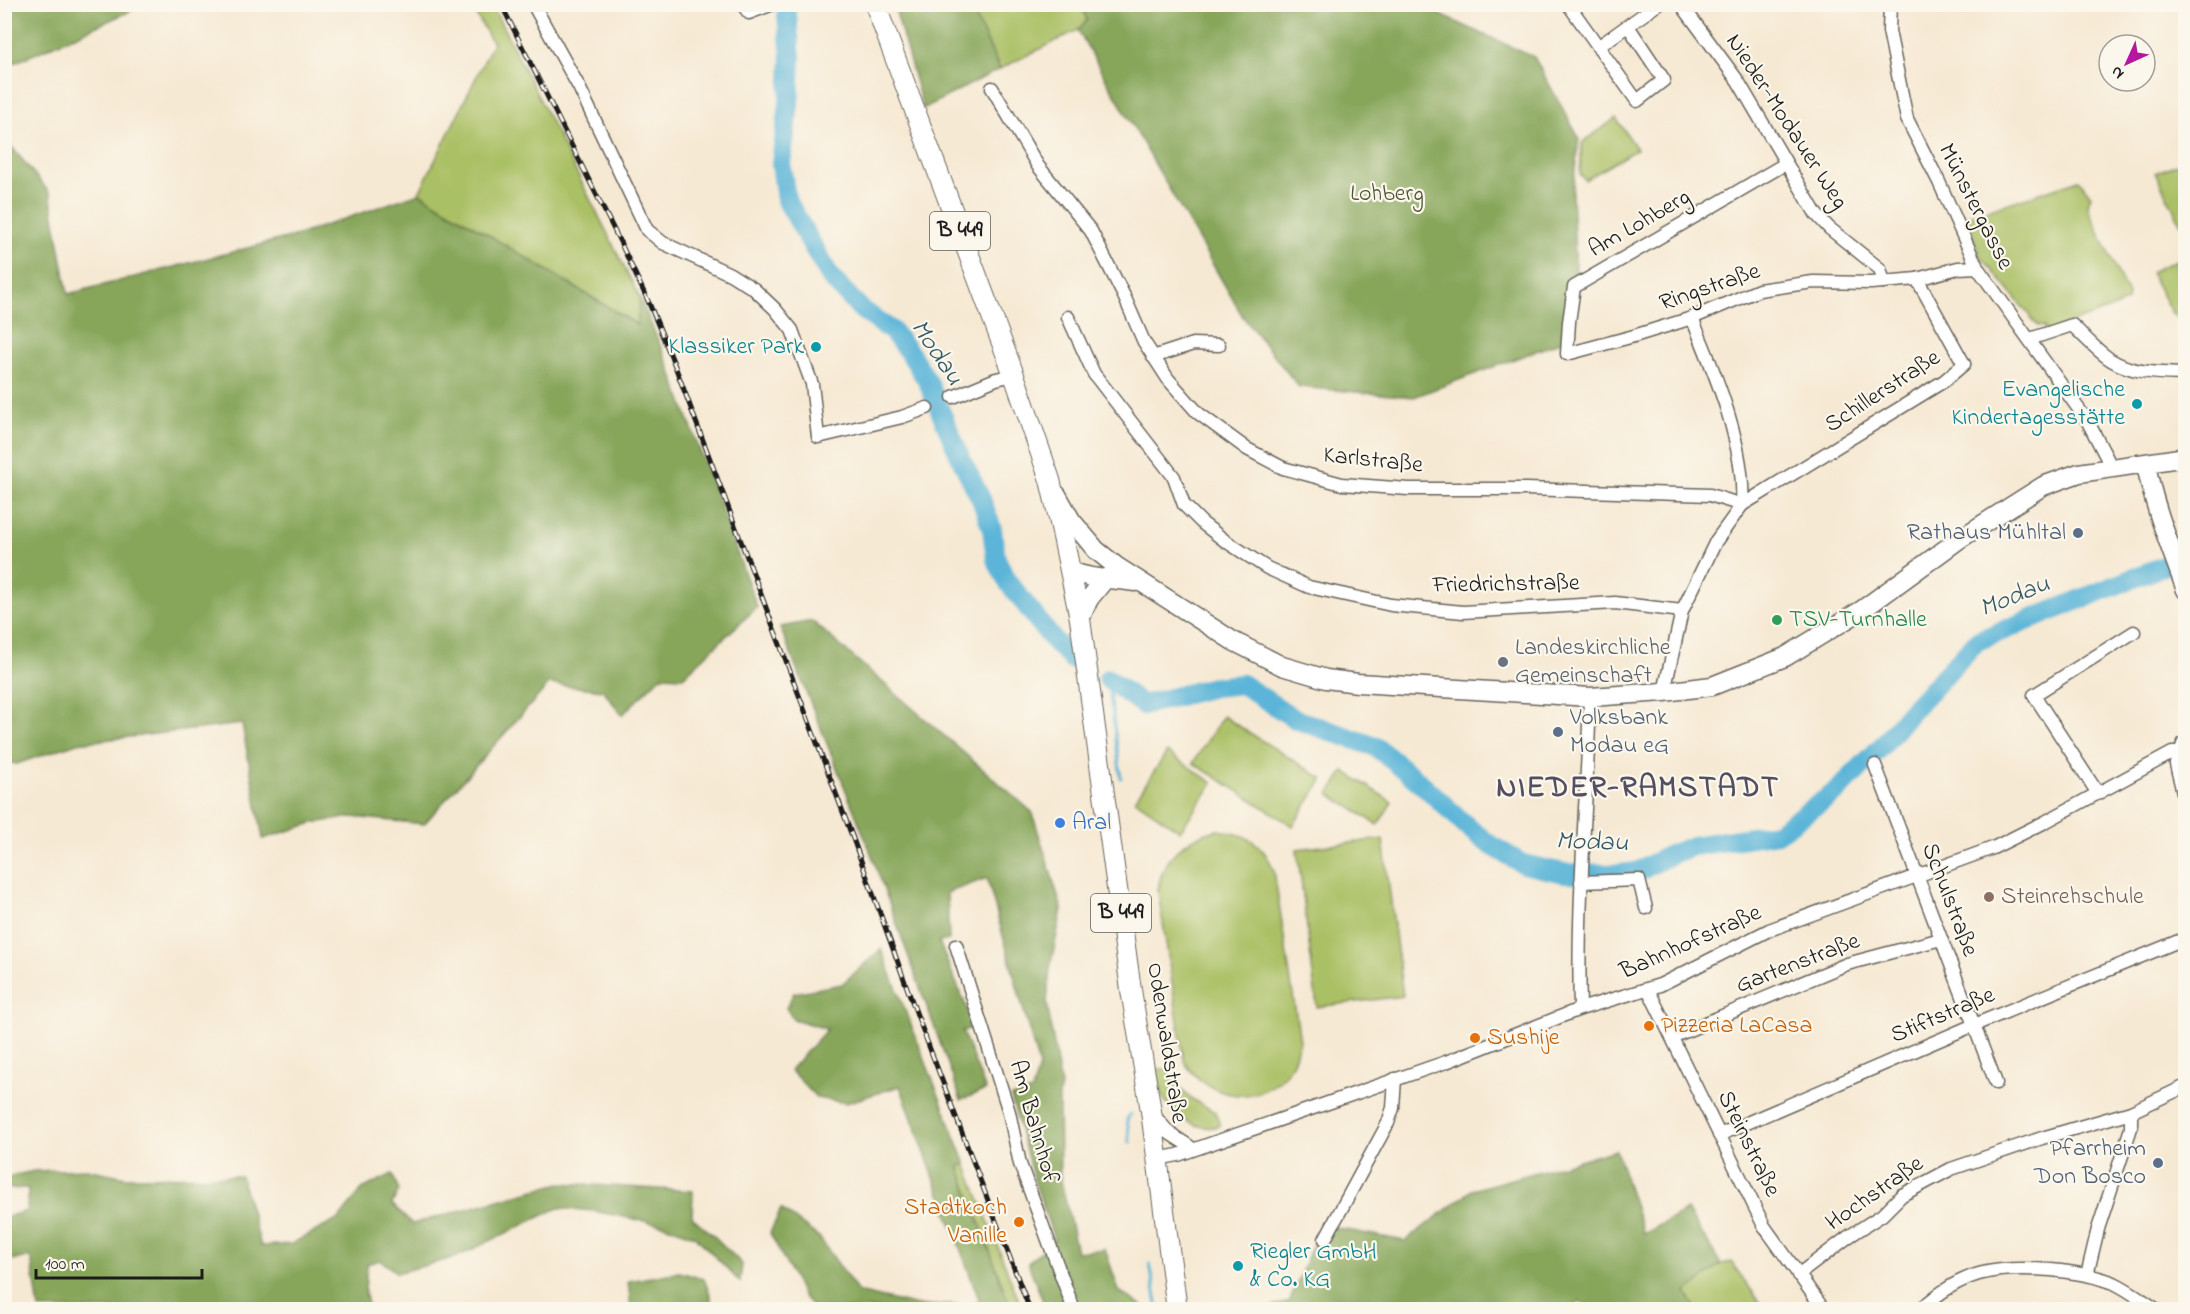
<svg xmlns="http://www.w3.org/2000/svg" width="2190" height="1314" font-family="'Indie Flower',sans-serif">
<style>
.green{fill:#aac065;stroke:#636e40;stroke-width:1.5}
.forest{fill:#87a65a;stroke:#52613b;stroke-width:1.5}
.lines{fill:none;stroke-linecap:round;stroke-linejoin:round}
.stream{stroke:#5bb5d8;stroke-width:3}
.river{stroke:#5bb5d8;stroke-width:20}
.street-casing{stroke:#68645c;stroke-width:15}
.secondary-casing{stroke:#68645c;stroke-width:21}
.primary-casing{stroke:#68645c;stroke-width:22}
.street{stroke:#fff;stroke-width:12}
.secondary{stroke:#fff;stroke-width:18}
.primary{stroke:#fff;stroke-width:20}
.rail-casing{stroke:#1c1c1c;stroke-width:5}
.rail{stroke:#fbf7ec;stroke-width:3;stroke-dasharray:9;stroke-linecap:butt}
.culture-dot{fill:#0f9aa8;stroke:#fbf7ec;stroke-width:2}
.service-dot{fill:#5c6f8a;stroke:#fbf7ec;stroke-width:2}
.leisure-dot{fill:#2e9e5b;stroke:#fbf7ec;stroke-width:2}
.worship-dot{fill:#6b7280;stroke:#fbf7ec;stroke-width:2}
.shop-dot{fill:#3f7fe0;stroke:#fbf7ec;stroke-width:2}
.education-dot{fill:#8d6e63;stroke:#fbf7ec;stroke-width:2}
.food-dot{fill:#e8710a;stroke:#fbf7ec;stroke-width:2}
.labels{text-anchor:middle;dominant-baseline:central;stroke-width:4.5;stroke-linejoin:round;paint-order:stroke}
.shield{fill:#fbf7ec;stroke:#5f5e5a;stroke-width:1.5}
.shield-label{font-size:22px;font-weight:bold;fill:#1c1c1c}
.street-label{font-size:24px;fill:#1c1c1c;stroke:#fbf7ec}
.park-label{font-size:24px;fill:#4e5536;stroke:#fbf7ec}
.culture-label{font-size:24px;fill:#0d838f;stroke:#fbf7ec;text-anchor:end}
.service-label{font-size:24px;fill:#4e5e75;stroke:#fbf7ec;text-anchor:end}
.leisure-label{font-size:24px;fill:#27864d;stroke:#fbf7ec;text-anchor:start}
.worship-label{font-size:24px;fill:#5b616d;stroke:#fbf7ec;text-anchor:start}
.shop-label{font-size:24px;fill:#366cbe;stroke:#fbf7ec;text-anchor:start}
.education-label{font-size:24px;fill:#785e54;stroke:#fbf7ec;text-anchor:start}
.food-label{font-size:24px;fill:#c56008;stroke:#fbf7ec;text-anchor:start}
.water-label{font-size:26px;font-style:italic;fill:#355967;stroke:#fbf7ec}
.district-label{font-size:30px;font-weight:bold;letter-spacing:1.5px;fill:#544f60;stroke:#fbf7ec}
</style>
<rect width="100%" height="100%" fill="#fbf7ec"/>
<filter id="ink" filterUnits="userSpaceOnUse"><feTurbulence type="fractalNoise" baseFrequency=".0167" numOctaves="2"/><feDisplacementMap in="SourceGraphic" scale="12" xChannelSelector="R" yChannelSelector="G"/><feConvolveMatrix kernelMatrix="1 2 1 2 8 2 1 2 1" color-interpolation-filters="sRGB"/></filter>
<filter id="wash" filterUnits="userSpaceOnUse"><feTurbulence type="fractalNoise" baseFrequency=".008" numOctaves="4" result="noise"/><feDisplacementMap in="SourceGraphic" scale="24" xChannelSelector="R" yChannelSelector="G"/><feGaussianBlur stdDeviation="1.35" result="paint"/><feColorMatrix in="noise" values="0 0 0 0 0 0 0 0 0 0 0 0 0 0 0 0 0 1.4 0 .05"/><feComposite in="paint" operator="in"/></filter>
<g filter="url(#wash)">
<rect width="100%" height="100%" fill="#f6e9d3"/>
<g class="green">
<path d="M470,5H492L640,298L638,325L419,193L493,43Z"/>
<path d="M970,5H1081L1087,20L1078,30L1000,69Z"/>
<path d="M1616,118L1637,149L1585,180L1580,174L1582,143Z"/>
<path d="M2185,161V232L2155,173Z"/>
<path d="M2079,180L2091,196L2088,205L2090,213L2128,295L2127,301L2120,305L2047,332L2044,327L2038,326L1979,254L1966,217Z"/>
<path d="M2179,259L2185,277L2186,314L2177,317L2171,312L2150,272Z"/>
<path d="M1223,716L1323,779L1293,826L1193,763Z"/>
<path d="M1167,752L1213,783L1180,831L1135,800Z"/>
<path d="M1344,771L1392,802L1378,825L1329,794Z"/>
<path d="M1217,830C1246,833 1264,843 1274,871L1300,1041C1297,1050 1295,1060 1290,1068C1262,1109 1208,1101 1184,1061L1158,891C1161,858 1185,837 1217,830Z"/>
<path d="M1383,839L1403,996L1317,1007L1297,849Z"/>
<path d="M1157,1069H1168C1177,1092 1195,1102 1216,1112L1220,1126C1195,1133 1167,1112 1159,1089C1157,1083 1157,1076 1157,1069Z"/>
<path d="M966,1164L1022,1309H1011L959,1166Z"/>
<path d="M1731,1262L1765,1309H1696L1686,1293L1721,1264Z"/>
</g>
<g class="forest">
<path d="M4,5L5,4L144,5L5,67Z"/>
<path d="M894,5H970L1000,69L923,109Z"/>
<path d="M1081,5H1419L1534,57L1579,138L1572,195L1576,272L1565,340L1414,397L1299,387L1243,317L1100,69L1078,30L1087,20Z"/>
<path d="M5,139L50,193L68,294L298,235L419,193L637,325L640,298L669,366L757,607L683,677L661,676L622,715L603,690L549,684L424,824L352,817L313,823L263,839L242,724L77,743L17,764L5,762Z"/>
<path d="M812,621L1032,812L1062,909L1050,968L1047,1003L1061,1086L1059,1096L1060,1176L1077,1252L1105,1249L1119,1291L1147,1309H1046L1028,1263L1054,1239L1033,1177L1011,1097L1032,1091L1039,1066L987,878L947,893L949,940L939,942L975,1027L962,1031L986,1090L961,1100L869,848L780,627Z"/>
<path d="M881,949L966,1164L959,1167L1011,1309H815L803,1296L770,1233L781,1209L819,1237L858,1292L918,1306L961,1305L980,1302L900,1086L846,1103L817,1098L790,1070L827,1029L793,1019L786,1008L794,993L842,984Z"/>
<path d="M1616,1150L1644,1234L1687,1210L1721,1264L1686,1293L1696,1309H1591L1580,1301L1569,1310H1261L1289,1302L1321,1225L1405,1241L1472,1190Z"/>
<path d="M86,1169L126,1177L241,1176L261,1246L291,1244L339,1219L362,1189L392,1174L399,1190L392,1204L412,1224L560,1183L693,1191L692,1217L712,1234L742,1264L740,1282L695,1236L664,1225L594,1211L558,1208L457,1257L397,1273L380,1260L367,1264L365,1291L369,1309H39L31,1257L5,1261V1217L27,1211L28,1188L5,1189V1177L34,1171Z"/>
<path d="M679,1272L704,1279L711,1297V1309H631L628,1281Z"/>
</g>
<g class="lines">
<g class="stream">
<path d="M1108,679L1121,778"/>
<path d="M1130,1142L1127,1119L1131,1114"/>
<path d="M1150,1264L1158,1310"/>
</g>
<g class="river">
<path d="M786,4L791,58L789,104L781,163L786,199L831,278L861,309L892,331L911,355L928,382L960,457L981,499L992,529L996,559L1008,582L1054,641L1073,660"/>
<path d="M1108,679L1143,705L1214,687L1242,684L1295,719L1376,747L1423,785L1470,829L1489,844L1523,864L1564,873L1619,874L1637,872L1670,855L1693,846L1777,833L1837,791L1883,745L1909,713L1977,641L2186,557"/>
</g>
</g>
</g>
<g filter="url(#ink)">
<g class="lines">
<defs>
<g id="street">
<path d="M533,4L579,87L647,230L663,243L730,274L754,289L775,309L792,330L812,384L818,437L902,417L927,408"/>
<path d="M742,4L749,13L773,4"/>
<path d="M1568,4L1637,101L1664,80L1628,26"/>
<path d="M1681,4L1738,81L1816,214L1829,228L1880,269L1884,282"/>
<path d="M1890,4L1889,31L1907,119L1939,182L1977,267L2088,422L2112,468"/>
<path d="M1598,47L1658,4"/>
<path d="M992,88L1038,166L1091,231L1124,296L1144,342L1168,379L1198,413L1247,449L1283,468L1342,484L1408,489H1526L1710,495L1742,505L1716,541L1682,611L1664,692"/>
<path d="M1785,164L1574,287L1569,322L1567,354L1634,336L1692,318L1759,290L1813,282L1871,283L1917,279L1958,268L1977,267"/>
<path d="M1068,317L1094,374L1174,477L1184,505L1202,523L1224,540L1267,568L1309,587L1391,605L1463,612L1615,603L1682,611"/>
<path d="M1692,318C1714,371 1746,446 1742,505"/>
<path d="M2030,339L2072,325C2084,336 2097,351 2111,360C2133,374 2161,373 2186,374"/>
<path d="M1153,357L1193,344L1219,345"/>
<path d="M953,397L996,379L1014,375"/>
<path d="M1742,505L1944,381L1964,364L1917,279"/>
<path d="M1875,765L1996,1083"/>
<path d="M2097,792L2034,695L2134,632"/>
<path d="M1581,882L1639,880L1646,908"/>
<path d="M956,945L1009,1112L1020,1164L1074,1310"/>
<path d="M1648,989L1764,1226L1824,1310"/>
<path d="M1580,1009C1577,905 1587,801 1590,697"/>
<path d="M1672,1037L1847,964L1941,939"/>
<path d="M1152,1113L1169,1133L1189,1146"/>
<path d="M1719,1135L1974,1025L2186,938"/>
<path d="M1157,1159L1178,1155L1446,1062L1580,1009L1660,985L1769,930L1993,848L2045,822L2172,753H2182"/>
<path d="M1325,1239L1388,1123L1393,1108L1395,1079"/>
<path d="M1798,1275L1848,1237L1882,1215L1902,1195L1951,1169L2042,1138L2131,1112L2186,1086"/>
<path d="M2087,1275L2098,1229L2131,1128V1112"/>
<path d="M1920,1310C1963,1270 1995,1266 2051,1270C2072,1272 2094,1275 2114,1283C2129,1290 2143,1301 2157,1310"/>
</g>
<g id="secondary">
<path d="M2146,464C2154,508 2171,548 2186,590"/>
<path d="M1057,495L1071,520L1096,550L1116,566L1233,641L1282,666L1326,679L1358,683L1590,697L1664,692L1712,686L1785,657L1862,610L1958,540L2043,486L2079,473L2186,457"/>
<path d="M1071,571C1091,580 1112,578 1134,582"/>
<path d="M1080,619L1089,599L1106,578"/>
<path d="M2186,745L2179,764L2186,792"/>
</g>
<path id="primary" d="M875,4L1014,375L1050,480L1061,527L1080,619L1131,990L1151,1111L1177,1310"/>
</defs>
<use href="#street" class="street-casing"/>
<use href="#secondary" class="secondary-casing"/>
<use href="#primary" class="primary-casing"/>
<use href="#street" class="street"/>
<use href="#secondary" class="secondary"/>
<use href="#primary" class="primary"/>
<defs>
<path id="rail" d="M501,4L622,246L649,303L675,366L852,836L917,1015L1030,1310"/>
</defs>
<use href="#rail" class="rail-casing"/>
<use href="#rail" class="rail"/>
</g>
</g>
<g class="culture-dot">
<circle cx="816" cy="347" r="6"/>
<circle cx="2137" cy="404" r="6"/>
<circle cx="1238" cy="1266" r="6"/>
</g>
<g class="service-dot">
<circle cx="2078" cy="533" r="6"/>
<circle cx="1558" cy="732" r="6"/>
<circle cx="2158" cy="1163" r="6"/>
</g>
<circle class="leisure-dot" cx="1777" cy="620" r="6"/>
<circle class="worship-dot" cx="1503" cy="662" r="6"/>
<circle class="shop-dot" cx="1060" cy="823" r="6"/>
<circle class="education-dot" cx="1989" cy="897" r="6"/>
<g class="food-dot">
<circle cx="1649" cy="1026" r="6"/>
<circle cx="1475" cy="1038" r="6"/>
<circle cx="1019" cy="1222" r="6"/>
</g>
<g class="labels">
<g class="shield">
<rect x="930" y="212" width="60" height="38" rx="4.5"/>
<rect x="1091" y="894" width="60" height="38" rx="4.5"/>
</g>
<g class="shield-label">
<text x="960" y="231">B 449</text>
<text x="1121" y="913">B 449</text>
</g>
<g class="street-label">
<text transform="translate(1786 122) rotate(57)">Nieder-Modauer Weg</text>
<text transform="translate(1975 207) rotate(63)">Münstergasse</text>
<text transform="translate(1640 224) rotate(-30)">Am Lohberg</text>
<text transform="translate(1710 288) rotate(-19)">Ringstraße</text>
<text transform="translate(1883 392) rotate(-33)">Schillerstraße</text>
<text transform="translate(1373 461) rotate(6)">Karlstraße</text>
<text transform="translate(1506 585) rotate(-1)">Friedrichstraße</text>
<text transform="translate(1949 900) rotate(69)">Schulstraße</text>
<text transform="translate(1691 943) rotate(-24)">Bahnhofstraße</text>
<text transform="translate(1798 964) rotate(-21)">Gartenstraße</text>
<text transform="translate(1943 1016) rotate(-23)">Stiftstraße</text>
<text transform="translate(1166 1043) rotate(81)">Odenwaldstraße</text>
<text transform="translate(1033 1122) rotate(74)">Am Bahnhof</text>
<text transform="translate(1748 1144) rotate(64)">Steinstraße</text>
<text transform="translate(1875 1194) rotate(-35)">Hochstraße</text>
</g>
<g class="park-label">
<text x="1387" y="194">Lohberg</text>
</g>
<g class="culture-label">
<text x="804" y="347">Klassiker Park</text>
<text x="2125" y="390">Evangelische<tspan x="2125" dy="28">Kindertagesstätte</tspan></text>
<text x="1250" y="1252" text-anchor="start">Riegler GmbH<tspan x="1250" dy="28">&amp; Co. KG</tspan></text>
</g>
<g class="service-label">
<text x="2066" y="533">Rathaus Mühltal</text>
<text x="1570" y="718" text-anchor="start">Volksbank<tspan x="1570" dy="28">Modau eG</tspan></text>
<text x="2146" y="1149">Pfarrheim<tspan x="2146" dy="28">Don Bosco</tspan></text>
</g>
<g class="leisure-label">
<text x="1789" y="620">TSV-Turnhalle</text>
</g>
<g class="worship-label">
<text x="1515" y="648">Landeskirchliche<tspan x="1515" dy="28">Gemeinschaft</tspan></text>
</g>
<g class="shop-label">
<text x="1072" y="823">Aral</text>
</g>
<g class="education-label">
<text x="2001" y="897">Steinrehschule</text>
</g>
<g class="food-label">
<text x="1661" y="1026">Pizzeria LaCasa</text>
<text x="1487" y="1038">Sushije</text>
<text x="1007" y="1208" text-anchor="end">Stadtkoch<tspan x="1007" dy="28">Vanille</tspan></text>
</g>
<g class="water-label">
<text transform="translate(936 353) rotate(56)">Modau</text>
<text transform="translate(2015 597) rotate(-22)">Modau</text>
<text transform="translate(1592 843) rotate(2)">Modau</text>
</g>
<g class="district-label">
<text x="1638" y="789">NIEDER-RAMSTADT</text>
</g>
</g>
<rect width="2190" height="1314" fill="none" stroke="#fbf7ec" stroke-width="24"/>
<g transform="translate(2127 63) rotate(225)"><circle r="28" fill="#fbf7ec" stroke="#a29f99" stroke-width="1.5"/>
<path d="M0-4.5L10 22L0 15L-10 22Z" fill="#b5179e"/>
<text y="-9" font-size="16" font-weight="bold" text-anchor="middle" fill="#1c1c1c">N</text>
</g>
<path d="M36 1269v9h166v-9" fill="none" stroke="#1c1c1c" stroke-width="3"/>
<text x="45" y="1269" font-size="18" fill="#1c1c1c" stroke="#fbf7ec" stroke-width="4.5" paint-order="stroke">100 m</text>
</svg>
